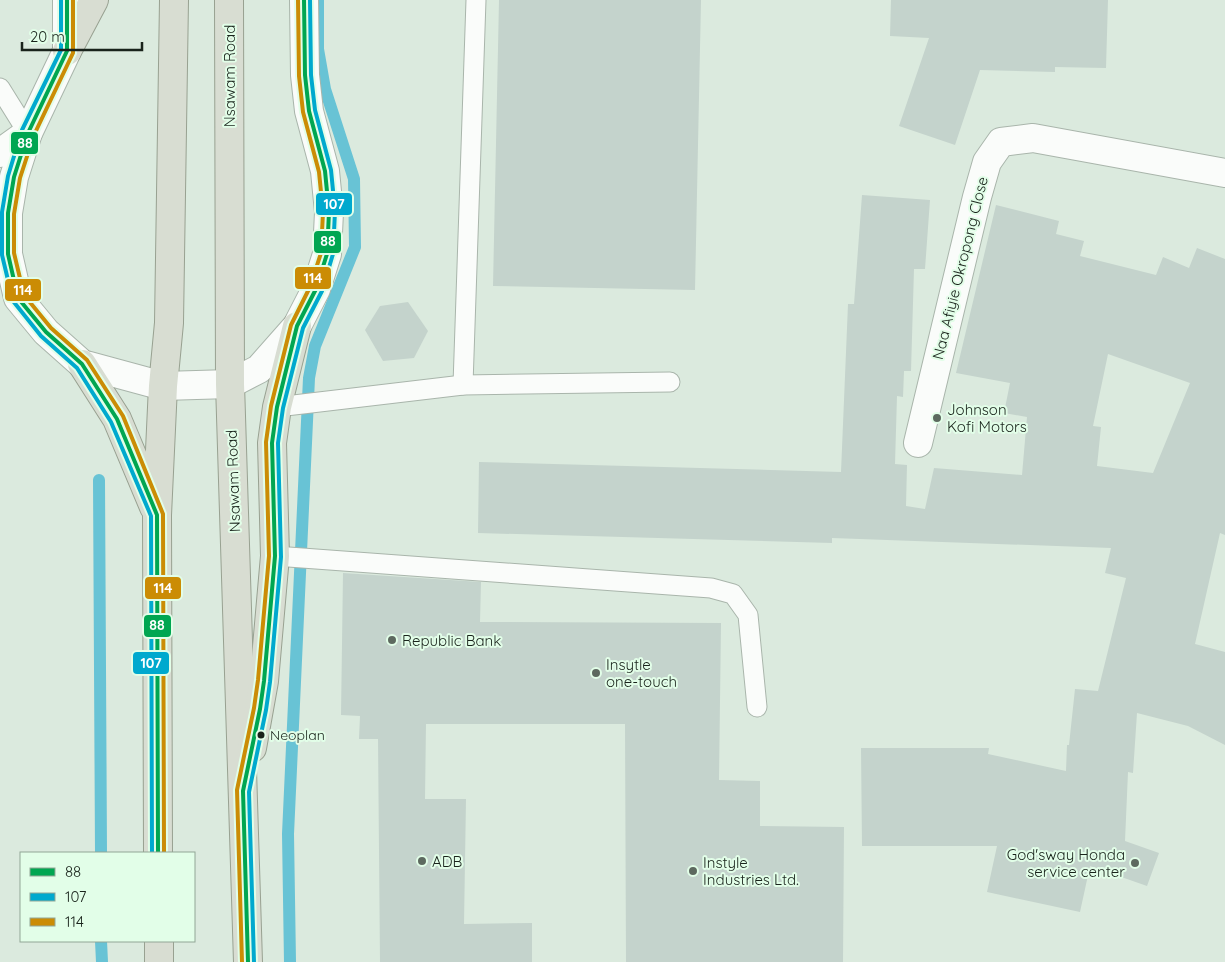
<svg xmlns="http://www.w3.org/2000/svg" width="1225" height="962" font-family="Quicksand,sans-serif">
<style>
.lines{fill:none;stroke-linecap:round;stroke-linejoin:round}
.stream{stroke:#68c3d5;stroke-width:12}
.building{fill:#c4d3cc;fill-rule:evenodd}
.service-casing{stroke:#a9b5ab;stroke-width:21}
.minor-casing{stroke:#a9b5ab;stroke-width:30}
.tertiary-casing{stroke:#a9b5ab;stroke-width:30}
.secondary-casing{stroke:#a9b5ab;stroke-width:30}
.trunk-casing{stroke:#98a191;stroke-width:30}
.service{stroke:#fafcfa;stroke-width:19}
.minor{stroke:#fafcfa;stroke-width:28}
.tertiary{stroke:#fafcfa;stroke-width:28}
.secondary{stroke:#fafcfa;stroke-width:28}
.trunk{stroke:#d8ddd2;stroke-width:28}
.bus-1-casing{stroke:#e2fee8;stroke-width:8}
.bus-2-casing{stroke:#e2fee8;stroke-width:8}
.bus-3-casing{stroke:#e2fee8;stroke-width:8}
.bus-1{stroke:#00a651;stroke-width:4}
.bus-2{stroke:#00a9ce;stroke-width:4}
.bus-3{stroke:#cb8c05;stroke-width:4}
.poi-dot{fill:#5d695f;stroke:#e2fee8;stroke-width:2}
.bus-dot{fill:#19231b;stroke:#e2fee8;stroke-width:2}
.labels{text-anchor:middle;dominant-baseline:central;stroke-width:4;stroke-linejoin:round;paint-order:stroke}
.bus-label{font-size:14px;fill:#19231b;stroke:#e2fee8;text-anchor:start}
.street-label{font-size:15px;fill:#19231b;stroke:#e2fee8}
.poi-label{font-size:15px;fill:#19231b;stroke:#e2fee8;text-anchor:start}
.line-badge{stroke:#e2fee8;stroke-width:2}
.badge-label{font-size:14px;text-anchor:middle;font-weight:bold;fill:#fff}
</style>
<rect width="100%" height="100%" fill="#dbeade"/>
<g class="lines">
<g class="stream">
<path d="M99,480L101,853"/>
<path d="M101,941L102,962"/>
<path d="M290,962L288,834L309,378L315,346L355,247L354,179L325,89L318,49V0"/>
</g>
</g>
<g class="building">
<path d="M499,0H701L695,290L493,286Z"/>
<path d="M891,0H1108L1106,68L1055,67V72L980,70L955,145L899,126L929,38L890,36Z"/>
<path d="M862,195L930,200L925,269H914L911,371H904L903,397L897,396L895,464L907,465L906,506L925,509L934,468L1022,475L1027,417L1004,413L1010,383L956,373L996,205L1059,221L1056,234L1084,241L1080,256L1156,275L1163,257L1189,268L1197,248L1225,259V535L1220,533L1195,644L1225,652V745L1188,726L1137,713L1133,773L1128,772L1125,841L1159,853L1147,886L1090,866L1080,912L987,892L997,846H862L861,748H989L988,754L1066,771L1067,745H1069L1075,689L1098,691L1126,578L1105,573L1111,548L832,538V543L478,533L479,462L841,472L848,304H854ZM1108,354L1190,383L1153,473L1097,466L1101,427L1093,426Z"/>
<path d="M408,302L428,331L414,358L383,361L365,330L380,306Z"/>
<path d="M343,573L481,582L480,622L721,623L719,780L760,781V826L844,827L843,962H626L625,724H426L425,799H466L464,924L532,923V962H380L378,739H359L360,716L341,715Z"/>
</g>
<g class="lines">
<defs>
<g id="service">
<path d="M0,88L28,133"/>
<path d="M463,385L476,0"/>
<path d="M277,407L463,385L670,382"/>
<path d="M275,556L711,588L733,594L748,615L757,707"/>
</g>
<path id="minor" d="M918,443L977,197L987,162L1001,142L1033,138L1225,173"/>
<path id="tertiary" d="M0,153L28,133"/>
<path id="secondary" d="M67,0V51L28,133L14,177L8,213V254L18,298L46,332L82,364L163,386L230,384L259,369L297,326L316,289L327,254L329,212L325,171L309,111L305,75L304,0"/>
<g id="trunk">
<path d="M229,0L230,384L248,962"/>
<path d="M67,51L94,0"/>
<path d="M82,364L117,419L154,507"/>
<path d="M252,748L264,681L275,556L272,443L277,407L297,326"/>
<path d="M158,853L157,515L163,386L169,323L174,0"/>
<path d="M159,941V962"/>
</g>
</defs>
<use href="#service" class="service-casing"/>
<use href="#minor" class="minor-casing"/>
<use href="#tertiary" class="tertiary-casing"/>
<use href="#secondary" class="secondary-casing"/>
<use href="#trunk" class="trunk-casing"/>
<use href="#service" class="service"/>
<use href="#minor" class="minor"/>
<use href="#tertiary" class="tertiary"/>
<use href="#secondary" class="secondary"/>
<use href="#trunk" class="trunk"/>
<defs>
<g id="bus-1">
<path d="M67,0V51L28,133L14,177L8,213V254L18,298L46,332L82,364L117,419L157,515L158,853"/>
<path d="M248,962L243,791L260,709L264,681L275,556L272,443L277,407L297,326L316,289L327,254L329,212L325,171L309,111L305,75L304,0"/>
</g>
<g id="bus-2">
<path d="M61,0V50L22,130L8,176L2,212V255L13,301L41,336L77,368L111,422L151,516L152,853"/>
<path d="M254,962L249,792L266,710L270,682L281,557L278,443L283,408L303,328L322,291L333,254L335,211L331,170L315,110L311,75L310,0"/>
</g>
<g id="bus-3">
<path d="M73,0V53L34,135L20,178L14,214V253L24,295L51,328L87,360L123,416L163,514L164,853"/>
<path d="M242,962L237,790L254,708L258,680L269,556L266,442L271,406L291,325L310,287L321,253L323,212L319,172L303,112L299,76L298,0"/>
</g>
</defs>
<use href="#bus-1" class="bus-1-casing"/>
<use href="#bus-2" class="bus-2-casing"/>
<use href="#bus-3" class="bus-3-casing"/>
<use href="#bus-1" class="bus-1"/>
<use href="#bus-2" class="bus-2"/>
<use href="#bus-3" class="bus-3"/>
</g>
<g class="poi-dot">
<circle cx="937" cy="418" r="5"/>
<circle cx="392" cy="640" r="5"/>
<circle cx="596" cy="673" r="5"/>
<circle cx="422" cy="861" r="5"/>
<circle cx="1135" cy="863" r="5"/>
<circle cx="693" cy="871" r="5"/>
</g>
<circle class="bus-dot" cx="261" cy="735" r="4.5"/>
<g class="labels">
<g class="bus-label">
<text x="270" y="735">Neoplan</text>
</g>
<g class="street-label">
<text transform="translate(229 76) rotate(-90)">Nsawam Road</text>
<text transform="translate(960 268) rotate(-76)">Naa Afiyie Okropong Close</text>
<text transform="translate(233 481) rotate(-92)">Nsawam Road</text>
</g>
<g class="poi-label">
<text x="947" y="409">Johnson<tspan x="947" dy="17">Kofi Motors</tspan></text>
<text x="402" y="640">Republic Bank</text>
<text x="606" y="664">Insytle<tspan x="606" dy="17">one-touch</tspan></text>
<text x="1125" y="854" text-anchor="end">God'sway Honda<tspan x="1125" dy="17">service center</tspan></text>
<text x="432" y="861">ADB</text>
<text x="703" y="862">Instyle<tspan x="703" dy="17">Industries Ltd.</tspan></text>
</g>
</g>
<g class="line-badge">
<rect x="10" y="131" width="29" height="24" rx="5" fill="#00a651"/>
<rect x="315" y="192" width="38" height="24" rx="5" fill="#00a9ce"/>
<rect x="313" y="230" width="29" height="24" rx="5" fill="#00a651"/>
<rect x="294" y="266" width="38" height="24" rx="5" fill="#cb8c05"/>
<rect x="4" y="278" width="38" height="24" rx="5" fill="#cb8c05"/>
<rect x="144" y="576" width="38" height="24" rx="5" fill="#cb8c05"/>
<rect x="143" y="614" width="29" height="24" rx="5" fill="#00a651"/>
<rect x="132" y="651" width="38" height="24" rx="5" fill="#00a9ce"/>
</g>
<g class="badge-label">
<text x="25" y="148">88</text>
<text x="334" y="209">107</text>
<text x="328" y="246">88</text>
<text x="313" y="283">114</text>
<text x="23" y="295">114</text>
<text x="163" y="593">114</text>
<text x="157" y="630">88</text>
<text x="151" y="668">107</text>
</g>
<rect x="20" y="852" width="175" height="90" fill="#e2fee8" stroke="#92a696"/>
<rect x="30" y="868" width="25" height="8" fill="#00a651" stroke="#92a696"/>
<text x="65" y="877" font-size="15" fill="#19231b">88</text>
<rect x="30" y="893" width="25" height="8" fill="#00a9ce" stroke="#92a696"/>
<text x="65" y="902" font-size="15" fill="#19231b">107</text>
<rect x="30" y="918" width="25" height="8" fill="#cb8c05" stroke="#92a696"/>
<text x="65" y="927" font-size="15" fill="#19231b">114</text>
<path d="M22 42v8h120v-8" fill="none" stroke="#19231b" stroke-width="2.5"/>
<text x="30" y="42" font-size="15" fill="#19231b" stroke="#e2fee8" stroke-width="4" paint-order="stroke">20 m</text>
</svg>
